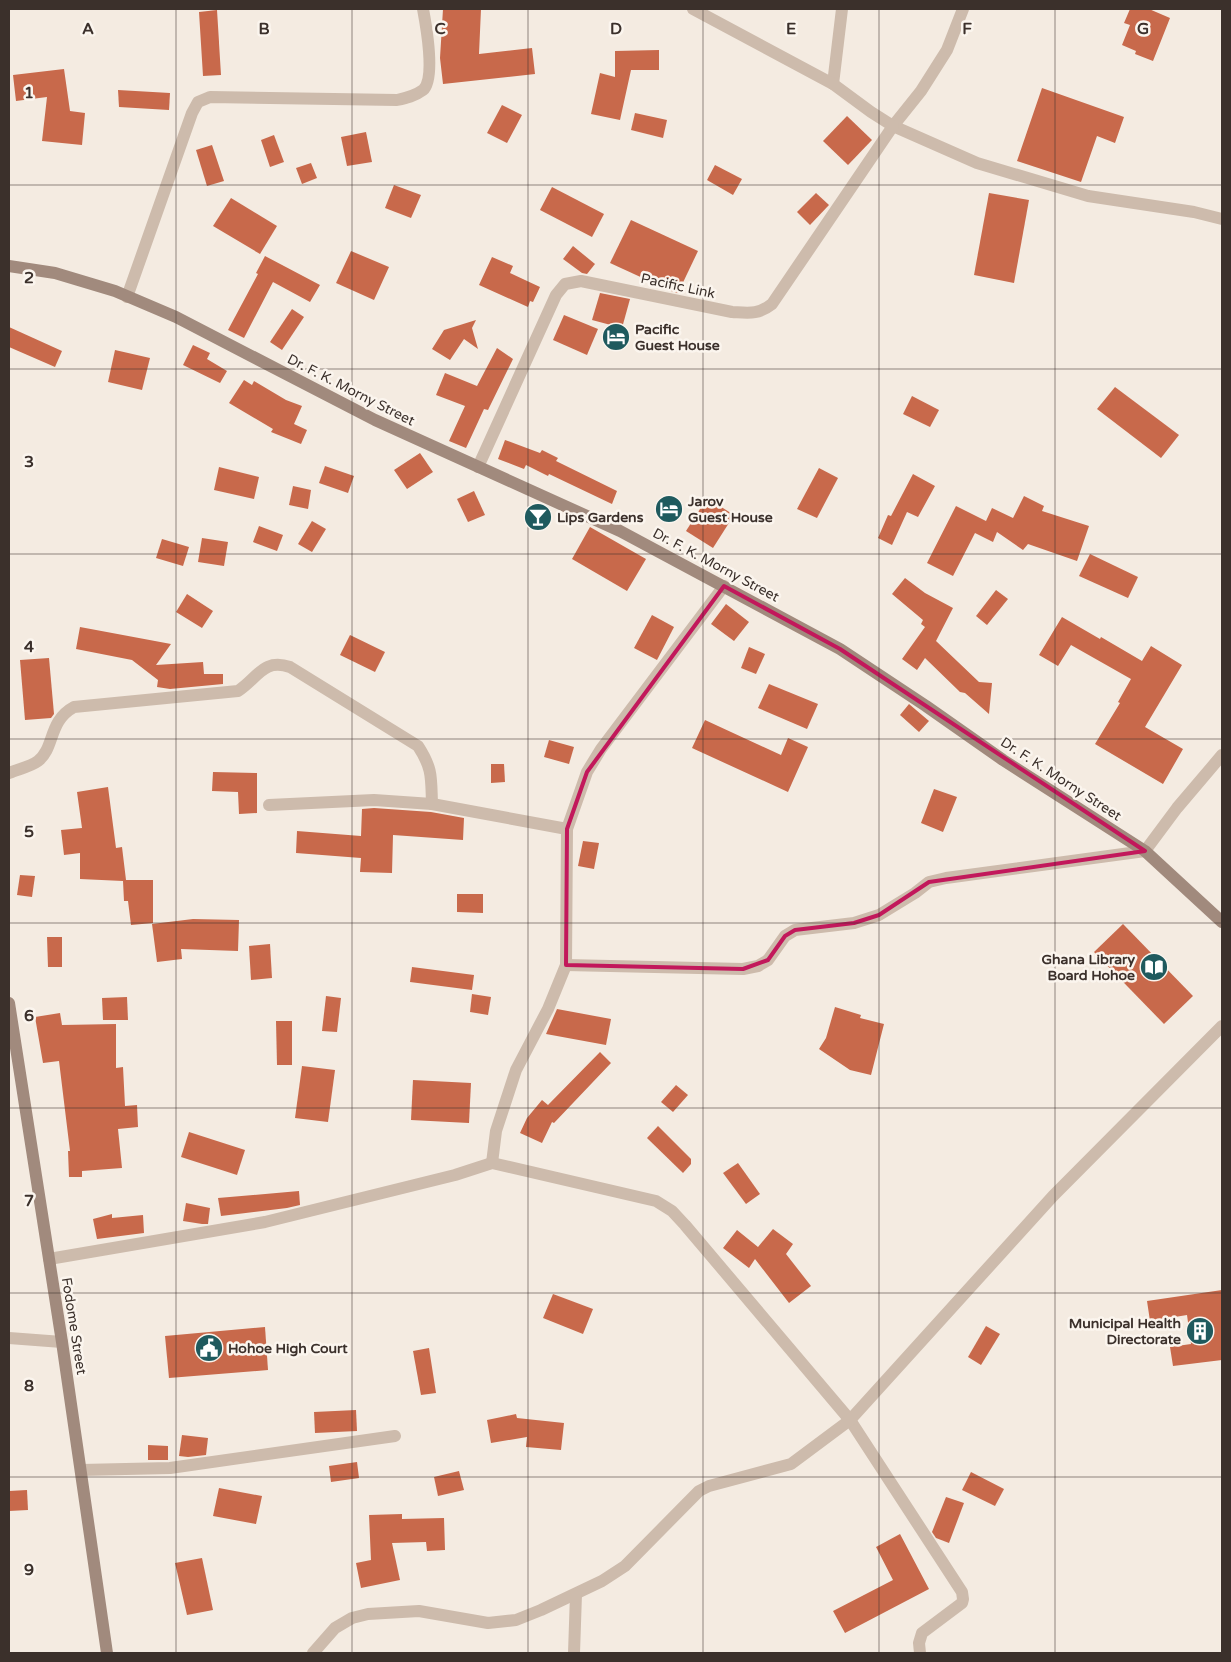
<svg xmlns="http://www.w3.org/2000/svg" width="1231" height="1662" font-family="'Varela Round',sans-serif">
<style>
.building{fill:#c8694b}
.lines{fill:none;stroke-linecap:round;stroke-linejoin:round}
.street{stroke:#cdbbac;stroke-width:12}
.secondary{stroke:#a18a7d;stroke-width:12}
.marked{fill:none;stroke:#c2185b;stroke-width:4;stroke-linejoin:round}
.grid{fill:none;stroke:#3b302b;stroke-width:1;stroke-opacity:0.55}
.labels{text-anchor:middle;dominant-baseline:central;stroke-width:5;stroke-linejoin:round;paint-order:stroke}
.street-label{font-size:14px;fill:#3b302b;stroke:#fbf5ee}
.poi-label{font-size:14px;font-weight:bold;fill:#3b302b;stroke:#fbf5ee;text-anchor:start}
.grid-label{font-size:16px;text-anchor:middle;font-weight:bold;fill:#3b302b;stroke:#fbf5ee;stroke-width:5;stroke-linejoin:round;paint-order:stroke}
</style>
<rect width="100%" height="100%" fill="#f4ebe1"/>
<g class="building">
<path d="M443,9H481L479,54L532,48L535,74L443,84L440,58Z"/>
<path d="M1130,9H1149L1170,18L1153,61L1135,54L1136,51L1122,45L1130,25L1124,23Z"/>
<path d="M217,10L221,75L203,76L199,12Z"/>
<path d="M659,50V70H631L620,120L591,114L600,73L615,77V51Z"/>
<path d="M64,69L70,111L85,113L82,145L42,141L47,97L16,101L13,75Z"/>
<path d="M1042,88L1124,117L1115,143L1097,136L1081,182L1017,161Z"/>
<path d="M118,90L170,93L169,110L119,107Z"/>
<path d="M502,105L522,115L507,143L487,133Z"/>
<path d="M635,113L667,120L663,138L631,130Z"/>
<path d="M847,116L872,140L848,165L823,141Z"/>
<path d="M366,132L372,162L347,166L341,137Z"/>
<path d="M274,135L284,162L270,167L261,140Z"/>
<path d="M212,145L224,181L207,186L196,150Z"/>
<path d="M311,163L317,178L302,184L296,168Z"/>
<path d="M715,165L742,179L733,195L707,180Z"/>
<path d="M394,185L421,195L411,218L385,208Z"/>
<path d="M552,187L604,214L592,237L540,210Z"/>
<path d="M816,193L829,205L810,225L797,212Z"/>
<path d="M989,193L1029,200L1014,283L974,275Z"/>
<path d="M231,198L277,226L260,254L213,226Z"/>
<path d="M631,220L698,251L678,293L671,291L610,263Z"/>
<path d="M573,246L595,264L587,274L582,273L563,259Z"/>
<path d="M351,251L389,267L374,300L336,283Z"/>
<path d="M265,256L320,285L310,302L273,282L244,338L228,330L258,274L256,273Z"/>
<path d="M492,257L513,266L510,273L540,287L533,302L530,301L528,307L479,285Z"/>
<path d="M600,293L630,299L622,328L592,320Z"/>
<path d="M292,309L304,317L282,350L270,342Z"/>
<path d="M564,315L598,329L587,355L553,340Z"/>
<path d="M476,320L472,328L478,349L464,339L450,360L432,349L444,330Z"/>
<path d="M9,327L62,351L55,367L9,347Z"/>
<path d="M193,345L210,353L207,359L227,371L220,383L183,365Z"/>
<path d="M497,348L513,359L488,410L484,409L466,448L449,441L465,406L436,395L445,373L477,386Z"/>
<path d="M115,350L150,358L142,390L108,382Z"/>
<path d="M244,380L252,385L254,381L286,400L302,406L294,424L307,430L301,444L271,432L273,429L229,403Z"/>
<path d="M1115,387L1179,435L1161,458L1097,409Z"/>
<path d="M912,396L939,410L930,427L903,414Z"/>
<path d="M505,440L540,453L542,450L558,458L556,461L617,491L612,504L549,474L548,476L526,465L524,469L498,459Z"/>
<path d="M420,453L433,472L407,489L394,470Z"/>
<path d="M325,466L354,476L348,493L319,483Z"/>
<path d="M219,467L259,477L254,499L214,490Z"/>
<path d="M819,468L838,478L817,518L797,509Z"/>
<path d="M913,474L935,486L918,517L907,512L892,545L878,538L888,515L891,516Z"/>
<path d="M293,486L311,490L308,509L289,505Z"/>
<path d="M474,491L485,515L468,522L457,499Z"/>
<path d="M1024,496L1044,506L1042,511L1089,526L1077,561L1028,544L1023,550L997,532L993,542L975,533L953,576L927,563L956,506L986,521L992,508L1013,518Z"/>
<path d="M707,498L734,515L713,548L686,531Z"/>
<path d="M312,521L326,529L312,552L298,544Z"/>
<path d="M259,526L283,535L277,551L253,542Z"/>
<path d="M590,527L646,559L627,591L572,559Z"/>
<path d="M202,538L228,542L224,566L198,562Z"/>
<path d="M162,539L189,547L183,566L156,558Z"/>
<path d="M1090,554L1138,577L1128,598L1079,576Z"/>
<path d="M905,578L925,593L953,608L936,641L979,682L992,683L989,714L965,693L960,692L925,658L917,670L902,659L925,627L921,624L923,620L892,594Z"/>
<path d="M996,590L1008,599L987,625L976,616Z"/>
<path d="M187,594L213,611L202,628L176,612Z"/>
<path d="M726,604L749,622L734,641L711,624Z"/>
<path d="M652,615L674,627L657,660L634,648Z"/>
<path d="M1062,617L1100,639L1101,637L1142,661L1151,646L1182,665L1145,727L1183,749L1163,784L1095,744L1120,703L1118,702L1131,679L1071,645L1058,666L1039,655Z"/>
<path d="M80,627L171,644L156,665L203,662L204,674H223V684L170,689L157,687L158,680L132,660L76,649Z"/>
<path d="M350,635L385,652L375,672L340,655Z"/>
<path d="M749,647L765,654L756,674L741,668Z"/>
<path d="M49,658L54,714L51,718L25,720L20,660Z"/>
<path d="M769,684L818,704L807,729L758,708Z"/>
<path d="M909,704L929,721L919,732L900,715Z"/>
<path d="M705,720L781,755L788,738L808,747L788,792L692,748Z"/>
<path d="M549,740L574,747L569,764L544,757Z"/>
<path d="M491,764H504L505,782L491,783Z"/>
<path d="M213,772L257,773V813L239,814L238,792L212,791Z"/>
<path d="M108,787L116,848L122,847L126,880H153V923L131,925L128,901H124L123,881L80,879V853L64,855L61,830L82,828L77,792Z"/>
<path d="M934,789L957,797L943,832L921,823Z"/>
<path d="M374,808L431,812L464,818L463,840L393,835L392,873L360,872L361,858L296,853L297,831L361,836L362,809Z"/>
<path d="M583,841L599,843L594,869L578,866Z"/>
<path d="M20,875L35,876L32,897L17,895Z"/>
<path d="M457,894H483V913L457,912Z"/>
<path d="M193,919L239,920L238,951L181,949L182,959L157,962L152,924Z"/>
<path d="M1123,924L1193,996L1164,1024L1094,952Z"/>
<path d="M47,937H62V967H48Z"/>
<path d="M270,944L272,978L251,980L249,946Z"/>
<path d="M412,967L474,975L472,990L410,982Z"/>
<path d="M472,994L491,997L488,1015L470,1012Z"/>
<path d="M326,996L341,998L337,1032L322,1031Z"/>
<path d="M127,997L128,1020H103L102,998Z"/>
<path d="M835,1007L861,1015L860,1018L884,1024L871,1075L850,1070L819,1049L826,1038Z"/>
<path d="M557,1009L611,1019L606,1045L546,1034Z"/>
<path d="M60,1013L62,1025L116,1024V1068L123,1067L125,1106L137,1105L138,1127L118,1129L122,1168L82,1171V1177H69L68,1151H70L59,1061L43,1063L35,1017Z"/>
<path d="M276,1021H292V1065H277Z"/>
<path d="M600,1052L611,1063L554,1123L552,1122L542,1143L520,1133L527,1118L542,1100L548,1105Z"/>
<path d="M302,1066L335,1070L328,1122L295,1118Z"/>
<path d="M413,1080L471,1083L469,1123L411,1120Z"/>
<path d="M676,1085L688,1095L673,1112L661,1102Z"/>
<path d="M658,1126L691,1159V1164L683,1173L647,1138Z"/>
<path d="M189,1132L245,1150L237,1175L181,1157Z"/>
<path d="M738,1163L760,1194L746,1204L723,1173Z"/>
<path d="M299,1191L300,1205L287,1208L221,1216L218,1198Z"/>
<path d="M186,1203L210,1208L208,1224H202L183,1221Z"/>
<path d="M112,1214V1218L143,1215L144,1233L97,1239L93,1219Z"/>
<path d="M773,1229L793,1244L786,1254L811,1286L789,1303L755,1259L749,1268L723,1248L737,1230L758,1247Z"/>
<path d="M1222,1290V1360L1173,1366L1170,1347L1191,1344L1187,1315L1150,1321L1147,1301Z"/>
<path d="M553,1294L593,1309L583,1334L543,1318Z"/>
<path d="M986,1326L1000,1334L981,1365L968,1357Z"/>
<path d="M265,1327L268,1370L169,1378L165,1336Z"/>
<path d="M429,1348L436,1393L421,1395L413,1351Z"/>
<path d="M356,1410L357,1431L315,1433L314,1412Z"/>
<path d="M516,1414L517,1418L564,1423L561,1450L526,1447L527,1437L491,1443L487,1420Z"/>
<path d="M182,1435L208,1438L206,1455L188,1457L179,1456Z"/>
<path d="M148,1445L168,1446V1460H148Z"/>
<path d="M357,1462L359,1478L331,1482L329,1466Z"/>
<path d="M459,1471L464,1490L438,1496L434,1477Z"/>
<path d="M971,1472L1004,1489L995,1506L962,1490Z"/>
<path d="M219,1488L262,1496L256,1524L213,1516Z"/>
<path d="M27,1490L28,1510L9,1511V1491Z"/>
<path d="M946,1497L964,1503L949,1543L936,1538L932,1532Z"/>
<path d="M402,1514V1519L444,1518L445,1550L427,1551L426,1542L392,1543L400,1580L361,1588L356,1563L371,1560L369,1515Z"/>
<path d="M900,1534L929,1589L845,1633L833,1611L893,1580L876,1547Z"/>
<path d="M202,1558L213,1610L187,1615L175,1563Z"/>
</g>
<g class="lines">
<g class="street">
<path d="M963,9L947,50L921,91L893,126L977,163L1088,196L1194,212L1222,219"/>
<path d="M833,84L842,9"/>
<path d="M127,297L192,113L198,102L210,97L397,100C406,98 415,96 423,90C436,79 426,25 423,9"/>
<path d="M478,467L556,295L565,284L581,281L732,312C749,313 758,315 772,304L893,126L871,112L833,84L693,9"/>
<path d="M9,773C18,769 30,767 38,761C55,748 48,721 74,707L238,691C258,678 263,658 290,667L418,746C433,769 431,778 432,804"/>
<path d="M269,805L374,800L432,804L567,829"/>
<path d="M566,965L743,969L758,966L768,960L785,936L795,930L854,923L879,915L915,893L929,882L946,878L1145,851L1177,808L1222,755"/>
<path d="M492,1163L496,1131L516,1070L548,1009L566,965L567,829L587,772L601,749L724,586"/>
<path d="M49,1259L265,1222L455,1175L492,1163L656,1201L672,1211L685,1225L850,1420L962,1592L963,1599L962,1603L922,1633L919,1643L920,1653"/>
<path d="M9,1338L62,1342"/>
<path d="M81,1470L170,1468L395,1436"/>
<path d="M313,1653L335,1628L352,1618L368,1614L419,1611L488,1623L516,1620L541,1610L602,1581L625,1566L699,1491L709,1486L791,1464L850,1420L1053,1196L1222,1026"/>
<path d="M574,1653L576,1594"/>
</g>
<g class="secondary">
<path d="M9,266L55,273L115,291L176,317L375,420L620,531L840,649L926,706L1003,760L1145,851L1222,922"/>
<path d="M9,1003L62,1342L107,1653"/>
</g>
</g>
<path class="marked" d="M724,586L840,649L1145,851L929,882L879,915L854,923L795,930L785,936L768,960L743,969L566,965L567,829L587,772Z"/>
<path class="grid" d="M176,9V1653M352,9V1653M528,9V1653M703,9V1653M879,9V1653M1055,9V1653M9,185H1222M9,369H1222M9,554H1222M9,739H1222M9,923H1222M9,1108H1222M9,1293H1222M9,1477H1222"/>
<defs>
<symbol id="hotel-disc" viewBox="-11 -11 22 22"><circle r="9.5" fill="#1f5a5e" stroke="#fbf5ee"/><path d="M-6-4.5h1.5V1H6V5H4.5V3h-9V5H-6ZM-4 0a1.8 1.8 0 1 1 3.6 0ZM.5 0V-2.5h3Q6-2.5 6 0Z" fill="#fff"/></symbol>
<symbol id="bar-disc" viewBox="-11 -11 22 22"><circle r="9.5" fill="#1f5a5e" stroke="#fbf5ee"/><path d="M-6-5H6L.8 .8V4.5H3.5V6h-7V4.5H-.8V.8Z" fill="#fff"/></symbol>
<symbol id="library-disc" viewBox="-11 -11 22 22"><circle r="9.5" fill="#1f5a5e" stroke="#fbf5ee"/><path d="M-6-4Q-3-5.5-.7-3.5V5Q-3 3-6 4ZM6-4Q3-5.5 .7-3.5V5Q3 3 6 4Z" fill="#fff"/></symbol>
<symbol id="building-disc" viewBox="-11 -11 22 22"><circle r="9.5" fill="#1f5a5e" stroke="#fbf5ee"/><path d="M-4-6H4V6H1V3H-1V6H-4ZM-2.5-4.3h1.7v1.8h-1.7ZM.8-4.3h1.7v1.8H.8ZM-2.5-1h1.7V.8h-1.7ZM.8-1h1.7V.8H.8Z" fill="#fff"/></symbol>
<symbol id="civic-disc" viewBox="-11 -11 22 22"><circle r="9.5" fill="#1f5a5e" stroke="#fbf5ee"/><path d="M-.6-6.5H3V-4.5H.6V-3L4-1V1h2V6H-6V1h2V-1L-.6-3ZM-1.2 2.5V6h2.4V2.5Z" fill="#fff"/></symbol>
</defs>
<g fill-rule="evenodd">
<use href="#hotel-disc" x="600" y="321" width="32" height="32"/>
<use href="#hotel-disc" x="653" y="493" width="32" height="32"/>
<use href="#bar-disc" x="522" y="501" width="32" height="32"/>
<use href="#library-disc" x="1138" y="951" width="32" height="32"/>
<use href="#building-disc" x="1184" y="1315" width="32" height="32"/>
<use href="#civic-disc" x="193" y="1332" width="32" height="32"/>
</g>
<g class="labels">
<g class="street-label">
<text transform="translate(678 286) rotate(12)">Pacific Link</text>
<text transform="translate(351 390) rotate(27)">Dr. F. K. Morny Street</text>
<text transform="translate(716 565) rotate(28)">Dr. F. K. Morny Street</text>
<text transform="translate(1061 779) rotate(33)">Dr. F. K. Morny Street</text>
<text transform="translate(74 1326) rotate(81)">Fodome Street</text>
</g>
<g class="poi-label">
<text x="635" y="329">Pacific<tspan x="635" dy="16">Guest House</tspan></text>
<text x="688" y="501">Jarov<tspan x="688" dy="16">Guest House</tspan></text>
<text x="557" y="517">Lips Gardens</text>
<text x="1135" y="959" text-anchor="end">Ghana Library<tspan x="1135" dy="16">Board Hohoe</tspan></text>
<text x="1181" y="1323" text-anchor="end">Municipal Health<tspan x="1181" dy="16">Directorate</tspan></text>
<text x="228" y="1348">Hohoe High Court</text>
</g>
</g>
<g class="grid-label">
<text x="88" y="34">A</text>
<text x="264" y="34">B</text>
<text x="440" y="34">C</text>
<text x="616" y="34">D</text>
<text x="791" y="34">E</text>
<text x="967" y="34">F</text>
<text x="1143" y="34">G</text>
<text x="29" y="98">1</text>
<text x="29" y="283">2</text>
<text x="29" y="467">3</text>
<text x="29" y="652">4</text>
<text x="29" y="837">5</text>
<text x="29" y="1021">6</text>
<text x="29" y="1206">7</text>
<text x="29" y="1391">8</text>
<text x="29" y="1575">9</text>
</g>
<rect width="1231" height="1662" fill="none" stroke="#3b302b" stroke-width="20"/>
</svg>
